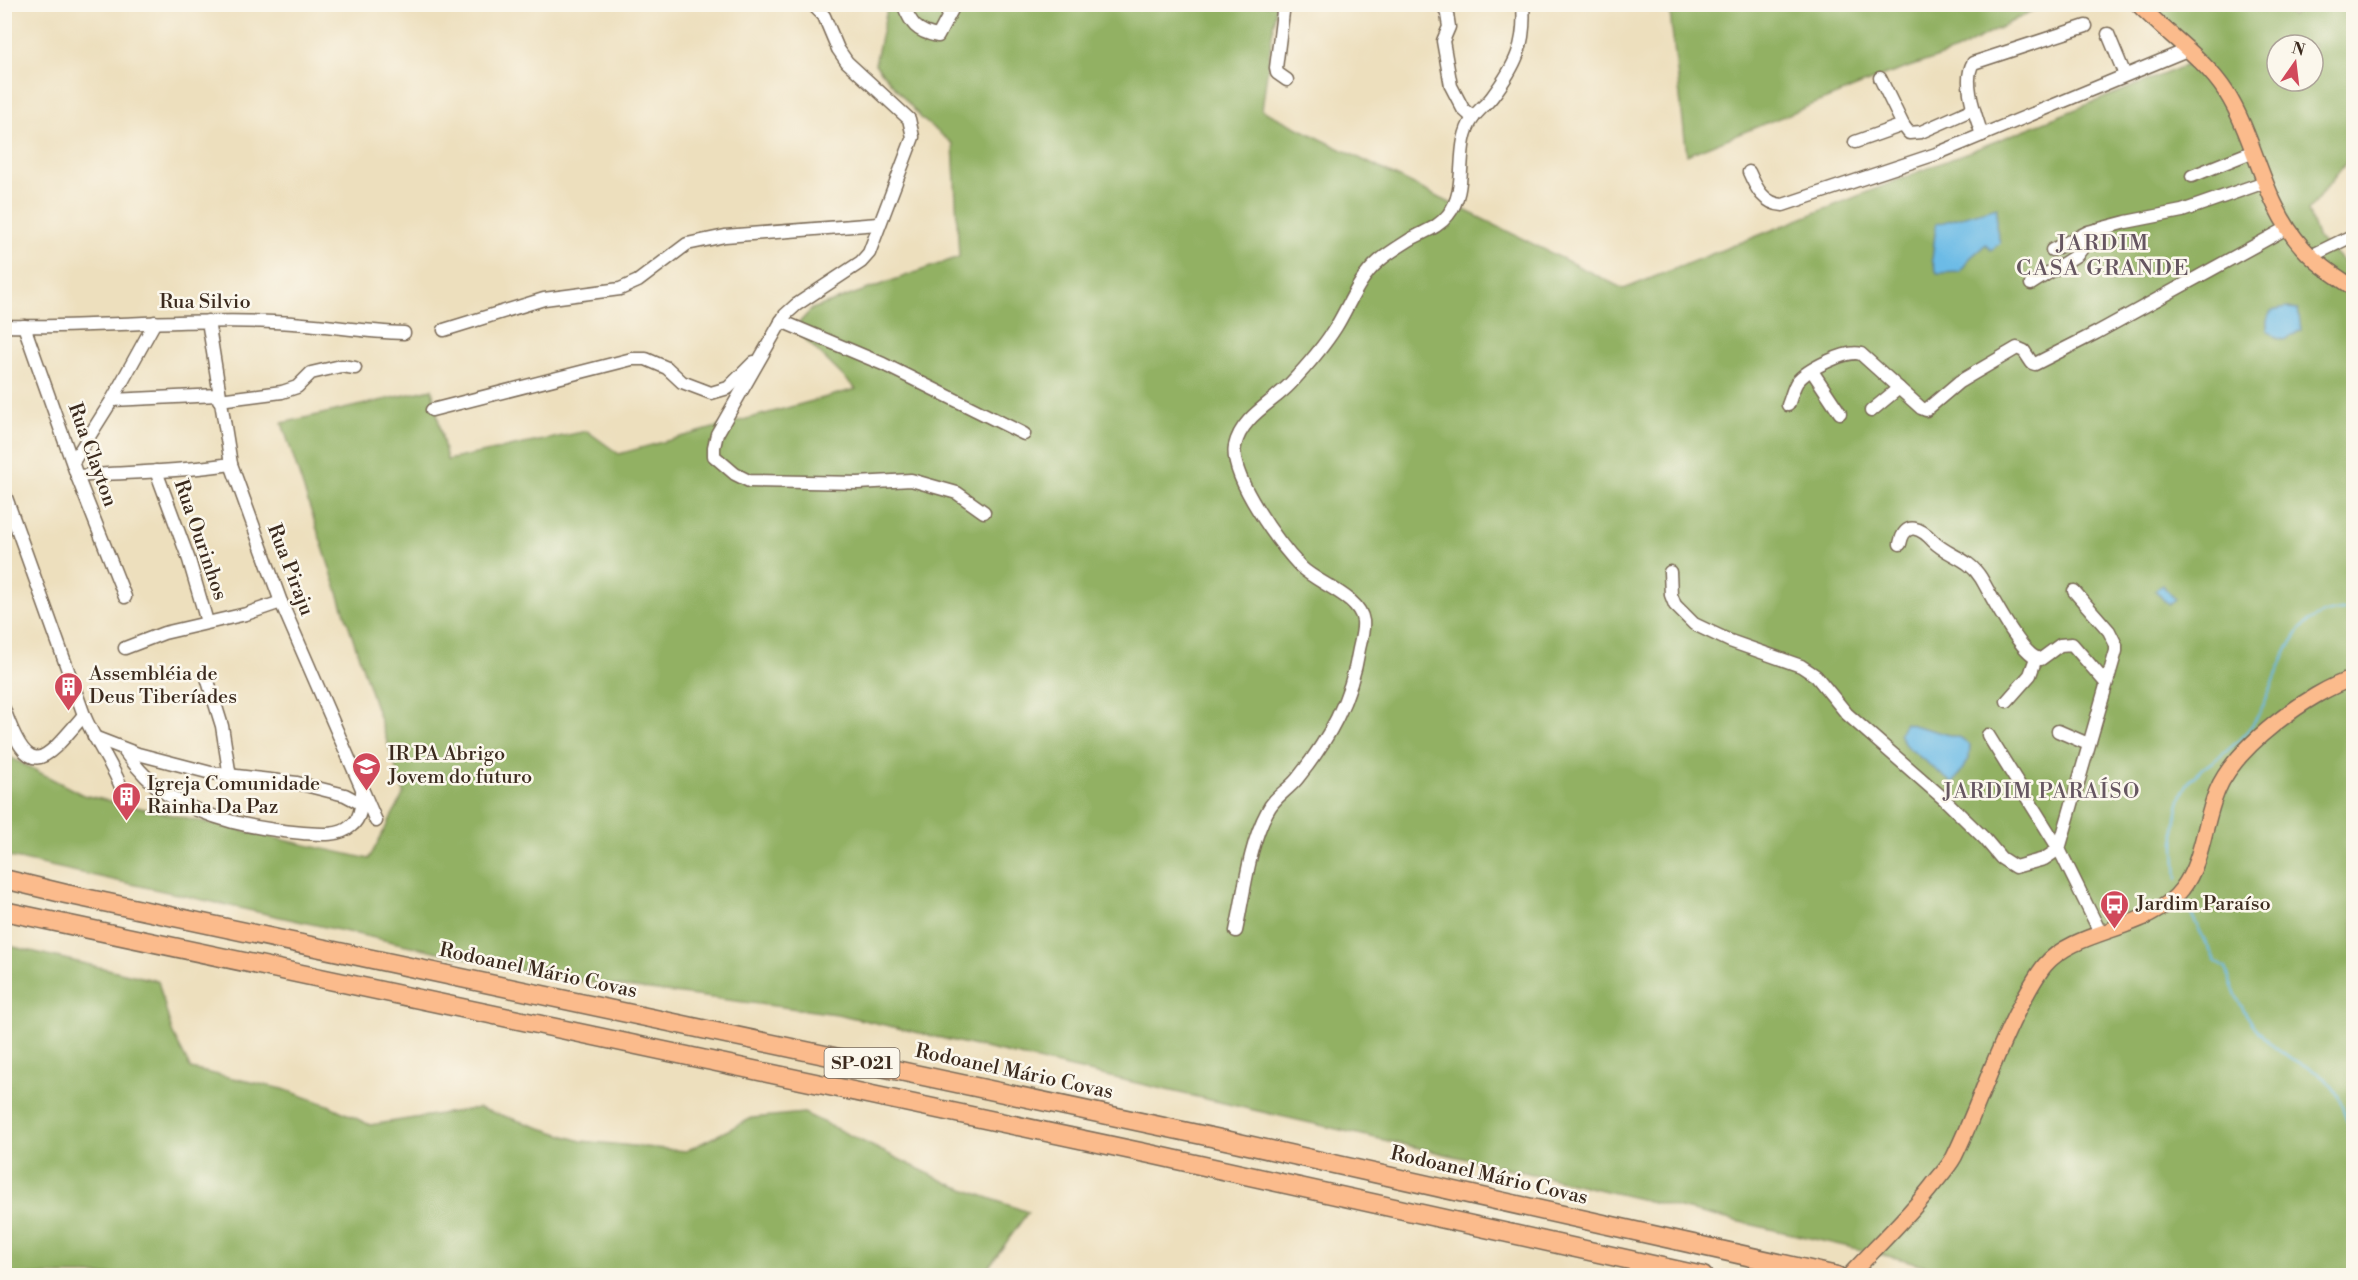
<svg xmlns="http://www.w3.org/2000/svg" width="2358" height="1280" font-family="'Libre Bodoni',serif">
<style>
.forest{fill:#92b164;stroke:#666e41;stroke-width:1.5;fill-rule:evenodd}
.water{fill:#6cbbe6;stroke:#547282;stroke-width:1.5}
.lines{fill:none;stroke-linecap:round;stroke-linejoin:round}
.stream{stroke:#6cbbe6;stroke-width:2}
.minor-casing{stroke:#796956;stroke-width:15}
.major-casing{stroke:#796956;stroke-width:18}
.highway-casing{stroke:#796956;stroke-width:21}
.minor{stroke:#fff;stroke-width:12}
.major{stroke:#fbbb8c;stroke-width:15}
.highway{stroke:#fbbb8c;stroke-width:18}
.labels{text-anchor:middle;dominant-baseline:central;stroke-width:5;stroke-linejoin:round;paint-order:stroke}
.shield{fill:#fbf7ec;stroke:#75685c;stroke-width:1.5}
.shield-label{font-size:18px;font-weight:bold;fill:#3b2a1e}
.street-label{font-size:20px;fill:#3b2a1e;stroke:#fbf7ec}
.poi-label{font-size:20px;fill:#3b2a1e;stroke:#fbf7ec;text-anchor:start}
.neighbourhood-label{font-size:21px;letter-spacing:1.5px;fill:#665661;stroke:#fbf7ec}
.quarter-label{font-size:22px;letter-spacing:1.5px;fill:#665661;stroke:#fbf7ec}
</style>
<rect width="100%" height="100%" fill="#fbf7ec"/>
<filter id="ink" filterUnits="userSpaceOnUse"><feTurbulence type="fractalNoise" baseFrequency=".0167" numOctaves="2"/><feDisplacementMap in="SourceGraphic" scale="12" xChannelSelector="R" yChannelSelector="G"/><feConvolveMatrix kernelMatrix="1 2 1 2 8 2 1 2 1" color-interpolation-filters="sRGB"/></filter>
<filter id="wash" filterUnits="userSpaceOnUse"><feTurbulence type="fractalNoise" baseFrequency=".008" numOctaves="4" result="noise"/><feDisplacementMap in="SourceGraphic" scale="24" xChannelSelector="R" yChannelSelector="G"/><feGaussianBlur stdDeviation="1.35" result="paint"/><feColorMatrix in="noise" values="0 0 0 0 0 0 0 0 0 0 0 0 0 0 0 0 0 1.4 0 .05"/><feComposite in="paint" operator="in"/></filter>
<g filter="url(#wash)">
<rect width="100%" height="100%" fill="#eddfbd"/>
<g class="forest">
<path d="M888,5H1276L1262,110L1624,289L2202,59L2146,5H2265L2293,16L2301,5H2353V154L2308,211L2317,237L2354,271L2353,1275H1957L1905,1260L837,1014L555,978L5,856L4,754L83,795L369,859L404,793L282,423L432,389L447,460L587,431L619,454L856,389L794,328L812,309L959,257L953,144L922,119L875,64ZM2277,45H2313V81H2277Z"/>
<path d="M1669,5H2043L1956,51L1886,75L1687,155Z"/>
<path d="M5,945L158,981L172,1032L191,1069L283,1089L328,1105L370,1125L479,1108L581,1141L686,1151L752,1118L804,1113L950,1184L1028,1212L983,1275H5Z"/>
</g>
<g class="water">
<path d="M1997,207L1996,226L2000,243L1991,250L1986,244L1970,258L1960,272L1937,273L1932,260L1936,224Z"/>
<path d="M2287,308L2298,309L2301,330L2285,340L2277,338L2267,330V321L2271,311Z"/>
<path d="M2162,585L2175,599L2168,605L2155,590Z"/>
<path d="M1905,723L1961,738L1970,745L1969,759L1953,784L1905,745L1899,734Z"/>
</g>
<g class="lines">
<g class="stream">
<path d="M2177,879C2175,850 2171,814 2185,788C2192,774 2210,764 2222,755C2233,746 2247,733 2254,722C2273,694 2281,647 2306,624C2318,612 2338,610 2354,609"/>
<path d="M2188,908L2216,962L2226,968C2234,997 2250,1026 2273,1046C2292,1062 2322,1069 2336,1092C2344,1104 2343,1119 2354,1134"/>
</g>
</g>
</g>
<g filter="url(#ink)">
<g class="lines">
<defs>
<g id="minor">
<path d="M812,4L824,16L838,49L847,62L909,119L913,137L869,253L861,262L796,305L785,315L717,434L714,447V456L735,474L749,481L858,483L911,480L957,493L984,512"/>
<path d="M903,4C911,24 916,32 938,36L955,4"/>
<path d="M1284,4L1276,68L1277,73L1287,80"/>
<path d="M1443,4L1447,14L1449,27L1443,41L1451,86L1463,109L1473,118"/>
<path d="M2108,34L2125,75"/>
<path d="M1903,125L1909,133L1921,132L1973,109"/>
<path d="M1982,135C1976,116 1962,82 1973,63L2086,26"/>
<path d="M1855,142L1903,125L1880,78"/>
<path d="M1749,172C1756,188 1764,204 1783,205L1936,154L2187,50"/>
<path d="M2192,176L2254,151"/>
<path d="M2052,250L2088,232L2126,222L2182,211L2265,182"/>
<path d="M2311,256L2354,235"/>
<path d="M2031,284L2077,255L2096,230"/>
<path d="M208,321L231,464L281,602L376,821"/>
<path d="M781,321L883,364L1024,434"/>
<path d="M4,326C94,328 183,318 273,322C317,323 360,332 404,333"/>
<path d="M24,326L77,476L125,597"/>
<path d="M444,330L544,299L620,289L638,281L687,244L725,236L878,224"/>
<path d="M1812,371L1840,413"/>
<path d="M112,400L218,395"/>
<path d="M219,400L282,392L297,387L311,373L341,366L355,368"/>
<path d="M1788,405C1791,398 1793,388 1797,382C1806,370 1847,349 1861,354L1921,408L1926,410L1959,382L2017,348L2024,351L2032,363L2035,364L2096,333L2287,228"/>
<path d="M432,410L632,359H646L667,368L682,382L711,393L728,388L754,362"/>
<path d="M1871,411L1899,388"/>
<path d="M73,462L112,400L155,322"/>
<path d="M156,471L189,560L207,622"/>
<path d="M77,476C128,472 180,472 231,464"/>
<path d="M4,492L84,715C95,742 113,764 123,792"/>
<path d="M1900,544C1905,519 1922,529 1933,541C1949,557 1968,557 1981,578C1991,595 2022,658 2041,659L2060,645L2072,644L2106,683"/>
<path d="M1670,572L1671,595L1675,605L1694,624L1730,641L1801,666L1816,676L1847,714L1944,799L1985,839L2001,858L2015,867L2044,859L2059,849L2116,651V645L2109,631L2074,591"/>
<path d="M125,648L164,633L246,614L281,602"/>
<path d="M208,681L222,726L230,777"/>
<path d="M2007,701L2030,675L2036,658"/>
<path d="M4,709C30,782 43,763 84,715"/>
<path d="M2058,731L2088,744"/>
<path d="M1988,735L2059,849L2101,934"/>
<path d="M94,737L138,754L211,773L297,783L345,795L362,804"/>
<path d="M123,749C135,766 150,783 168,795C208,820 256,829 303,833C317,834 339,837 351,826C361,819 362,804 362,792"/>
<path d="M1236,931C1244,894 1249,845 1267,812C1274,797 1287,791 1297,779C1329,739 1351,700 1359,649C1361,640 1364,630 1363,621C1360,596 1318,584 1301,567C1280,545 1229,477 1235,446C1241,417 1272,403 1290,384C1306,367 1324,346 1336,327C1350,304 1358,279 1379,261C1388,253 1400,246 1411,239C1425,231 1438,228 1448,215C1470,188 1453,146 1473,118C1478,110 1486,105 1492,97C1516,65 1526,45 1523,4"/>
</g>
<g id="major">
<path d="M2138,4C2166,33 2205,59 2226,92C2257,141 2263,204 2303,248C2317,264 2336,276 2354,288"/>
<path d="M1849,1276C1877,1246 1907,1218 1932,1186C1939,1177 1948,1168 1954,1157C1978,1108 1994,1056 2019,1008C2027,993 2035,977 2045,965C2076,928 2151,931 2182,889C2203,862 2204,822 2217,791C2235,747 2309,692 2354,678"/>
</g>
<g id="highway">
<path d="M4,879L66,894L1230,1141L1837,1276"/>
<path d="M4,911L1150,1154L1703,1276"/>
</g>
</defs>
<use href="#minor" class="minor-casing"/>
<use href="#major" class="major-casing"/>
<use href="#highway" class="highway-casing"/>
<use href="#minor" class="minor"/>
<use href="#major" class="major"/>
<use href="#highway" class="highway"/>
</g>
</g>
<defs>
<symbol id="building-pin" viewBox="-11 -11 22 30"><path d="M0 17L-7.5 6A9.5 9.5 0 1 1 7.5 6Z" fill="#d1495b" stroke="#fbf7ec"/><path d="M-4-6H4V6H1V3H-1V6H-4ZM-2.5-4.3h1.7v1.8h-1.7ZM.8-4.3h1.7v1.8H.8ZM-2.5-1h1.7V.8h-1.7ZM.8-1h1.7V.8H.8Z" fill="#fff"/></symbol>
<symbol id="school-pin" viewBox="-11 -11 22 30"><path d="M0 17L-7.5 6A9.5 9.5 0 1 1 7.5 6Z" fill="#d1495b" stroke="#fbf7ec"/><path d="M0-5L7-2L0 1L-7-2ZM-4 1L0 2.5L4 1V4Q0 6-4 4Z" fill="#fff"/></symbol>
<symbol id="bus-pin" viewBox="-11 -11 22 30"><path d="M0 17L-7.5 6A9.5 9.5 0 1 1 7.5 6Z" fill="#d1495b" stroke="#fbf7ec"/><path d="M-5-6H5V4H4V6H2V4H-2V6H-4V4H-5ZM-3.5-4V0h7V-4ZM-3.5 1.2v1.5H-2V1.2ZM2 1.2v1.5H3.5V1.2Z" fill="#fff"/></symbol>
</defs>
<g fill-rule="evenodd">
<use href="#building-pin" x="52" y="670" width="33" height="45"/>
<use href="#school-pin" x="350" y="750" width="33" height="45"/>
<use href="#building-pin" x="110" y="780" width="33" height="45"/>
<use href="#bus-pin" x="2098" y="888" width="33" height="45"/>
</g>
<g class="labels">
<rect class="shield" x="824.5" y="1048" width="75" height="30" rx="4.5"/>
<g class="shield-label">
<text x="862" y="1063">SP-021</text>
</g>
<g class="street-label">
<text x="205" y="302">Rua Silvio</text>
<text transform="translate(92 455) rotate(70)">Rua Clayton</text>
<text transform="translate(200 540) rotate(71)">Rua Ourinhos</text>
<text transform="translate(290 570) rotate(69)">Rua Piraju</text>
<text transform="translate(538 971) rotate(12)">Rodoanel Mário Covas</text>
<text transform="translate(1014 1072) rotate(12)">Rodoanel Mário Covas</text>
<text transform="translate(1489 1176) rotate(13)">Rodoanel Mário Covas</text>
</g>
<g class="poi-label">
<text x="89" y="674">Assembléia de<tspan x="89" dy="23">Deus Tiberíades</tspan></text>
<text x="388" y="754">IR PA Abrigo<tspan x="388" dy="23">Jovem do futuro</tspan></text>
<text x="147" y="784">Igreja Comunidade<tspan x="147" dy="23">Rainha Da Paz</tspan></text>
<text x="2136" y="904">Jardim Paraíso</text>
</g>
<g class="neighbourhood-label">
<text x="2042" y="792">JARDIM PARAÍSO</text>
</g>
<g class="quarter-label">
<text x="2103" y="243">JARDIM<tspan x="2103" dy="25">CASA GRANDE</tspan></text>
</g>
</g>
<rect width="2358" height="1280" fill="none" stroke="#fbf7ec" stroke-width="24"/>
<g transform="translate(2295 63) rotate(14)"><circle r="28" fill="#fbf7ec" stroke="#aea59a" stroke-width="1.5"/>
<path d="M0-4.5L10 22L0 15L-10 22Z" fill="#d1495b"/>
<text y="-9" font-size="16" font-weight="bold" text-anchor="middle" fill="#3b2a1e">N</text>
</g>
</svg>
